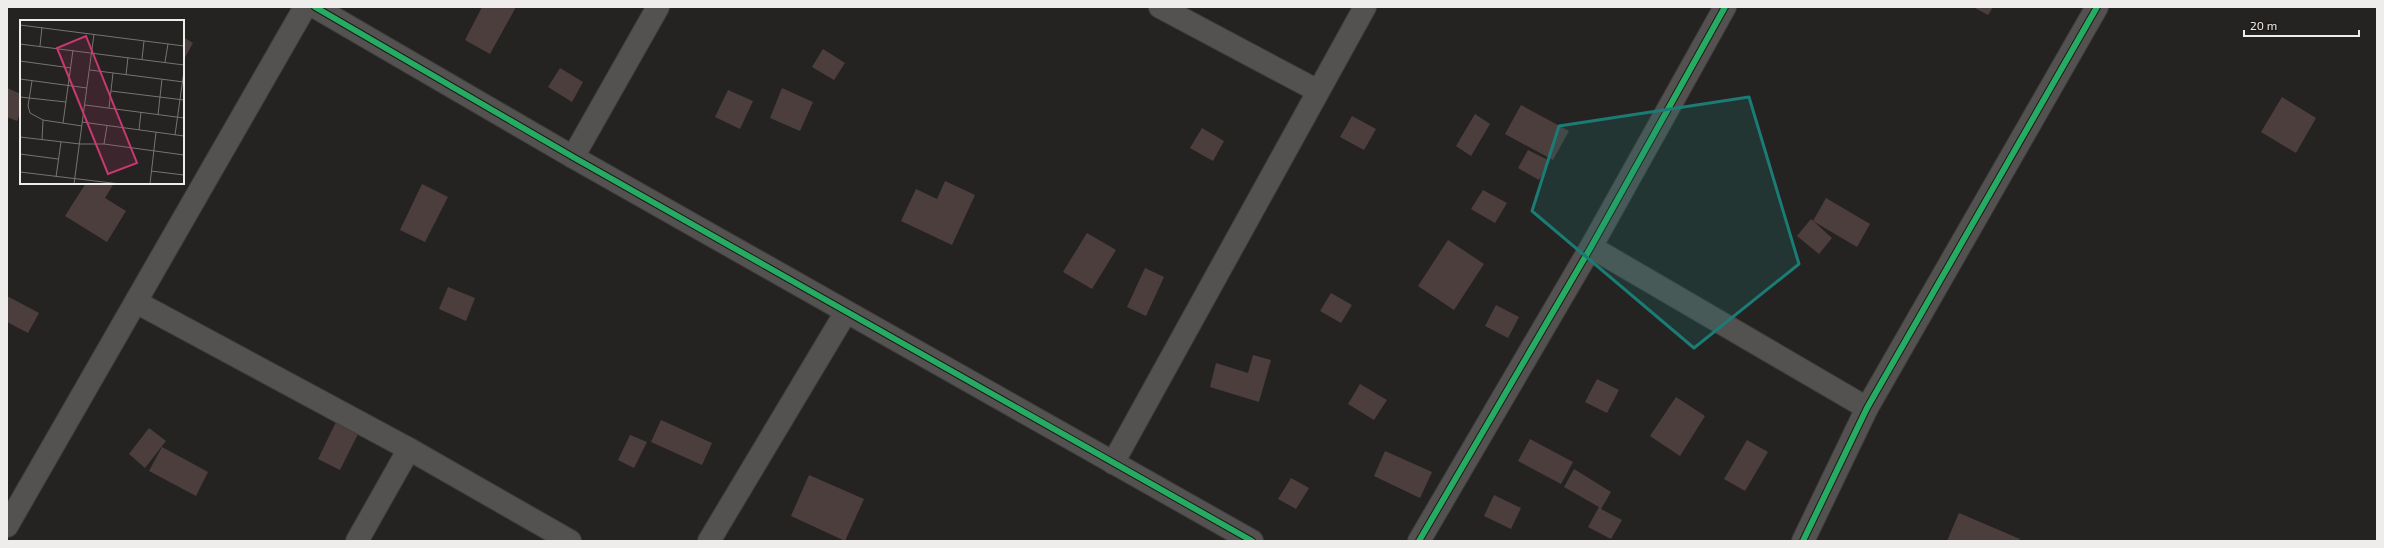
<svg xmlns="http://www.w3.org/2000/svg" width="2384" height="548" font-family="'Exo 2',sans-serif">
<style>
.building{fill:#4c3e3d}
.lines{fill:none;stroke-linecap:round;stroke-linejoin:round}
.street-casing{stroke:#3f3d3c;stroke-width:24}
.street{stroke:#535251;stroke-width:22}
.cycleway-casing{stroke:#1d1a17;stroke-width:8}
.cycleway{stroke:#26ab63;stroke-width:6}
.marked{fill:#1a7c74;fill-opacity:0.2;stroke:#1a7c74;stroke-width:3;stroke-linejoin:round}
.inset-road{fill:none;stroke:#767472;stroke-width:1}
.view{fill:#c93871;fill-opacity:0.15;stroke:#c93871;stroke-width:2}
.inset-edge{fill:none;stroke:#efedeb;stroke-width:2}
</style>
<rect width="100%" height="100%" fill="#252322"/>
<g class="building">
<path d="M482,7H516L490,54L465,40Z"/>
<path d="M1973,7H1993L1988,15Z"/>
<path d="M183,37L193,43L183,61Z"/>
<path d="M823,49L845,63L834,80L812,67Z"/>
<path d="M560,68L583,82L572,102L548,87Z"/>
<path d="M7,88L21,94V111L17,121L7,117Z"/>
<path d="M782,88L813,102L800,131L770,118Z"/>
<path d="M728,90L753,101L740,129L715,117Z"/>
<path d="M2282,97L2316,118L2296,153L2261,132Z"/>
<path d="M1521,105L1569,131L1553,160L1505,134Z"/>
<path d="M1475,114L1490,124L1471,156L1456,146Z"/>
<path d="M1352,116L1376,129L1364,150L1340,137Z"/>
<path d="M1202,128L1224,141L1213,161L1190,148Z"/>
<path d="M1528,150L1550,161L1539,180L1518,168Z"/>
<path d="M945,181L975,195L952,245L901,221L916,189L937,199Z"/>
<path d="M86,183H114L105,198L126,211L107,242L65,216Z"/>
<path d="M422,184L448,197L425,242L400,230Z"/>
<path d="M1483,190L1507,203L1495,223L1471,209Z"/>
<path d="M1826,198L1870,224L1857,247L1813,221Z"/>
<path d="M1811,219L1832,238L1819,254L1797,236Z"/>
<path d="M1087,233L1116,250L1092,289L1063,272Z"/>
<path d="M1448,240L1484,264L1454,310L1418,286Z"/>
<path d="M1145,268L1164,277L1146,316L1127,307Z"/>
<path d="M448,287L475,298L466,321L439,309Z"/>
<path d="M1331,293L1352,305L1341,323L1320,311Z"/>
<path d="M7,296L39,313L28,333L7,322Z"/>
<path d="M1496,305L1519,317L1508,338L1485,326Z"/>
<path d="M1253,355L1271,360L1259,402L1210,387L1216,363L1248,373Z"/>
<path d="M1597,379L1619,390L1607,413L1585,402Z"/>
<path d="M1360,384L1387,400L1374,420L1348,404Z"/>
<path d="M1676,397L1705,416L1680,456L1650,436Z"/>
<path d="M661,420L712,443L702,465L651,442Z"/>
<path d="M336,422L358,434L340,470L318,459Z"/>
<path d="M149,428L166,441L145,468L129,454Z"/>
<path d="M630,435L647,442L634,468L618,460Z"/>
<path d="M1530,439L1573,462L1561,484L1518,461Z"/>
<path d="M1747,440L1768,452L1745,491L1724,479Z"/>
<path d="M162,447L208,472L196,496L149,471Z"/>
<path d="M1385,451L1432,472L1420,498L1374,476Z"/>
<path d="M1574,469L1611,492L1601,509L1622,520L1611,539L1588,527L1599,507L1564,487Z"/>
<path d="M809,475L864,499L845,541L791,516Z"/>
<path d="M1291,478L1309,488L1296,509L1278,499Z"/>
<path d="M1494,495L1521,508L1511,529L1484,516Z"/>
<path d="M1959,513L2020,539L2019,541H1947Z"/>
</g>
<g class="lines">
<defs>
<g id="street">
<path d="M315,7L573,157L1252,541"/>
<path d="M1160,7L1318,91"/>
<path d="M573,157L658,7"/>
<path d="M1591,247L1867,408"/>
<path d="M136,302L409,449L570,541"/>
<path d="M1113,463L1365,7"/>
<path d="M7,526L305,7"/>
<path d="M357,541L409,449"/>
<path d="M709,541L846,312"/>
<path d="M1419,541L1591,247L1725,7"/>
<path d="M1803,541L1867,408L2097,7"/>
</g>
</defs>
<use href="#street" class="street-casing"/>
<use href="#street" class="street"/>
<defs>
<g id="cycleway">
<path d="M315,7L573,157L1252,541"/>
<path d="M1419,541L1591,247L1725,7"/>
<path d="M1803,541L1867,408L2097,7"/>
</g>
</defs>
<use href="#cycleway" class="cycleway-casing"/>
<use href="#cycleway" class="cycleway"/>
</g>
<path class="marked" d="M1749,97L1799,264L1694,348L1532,211L1559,126Z"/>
<g transform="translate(20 20)">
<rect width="164" height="164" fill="#252322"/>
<path class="inset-road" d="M0,5L164,26M0,24L164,45M20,26L22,7M122,39L124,21M0,41L51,48M145,42L148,24M70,50L164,62M106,55L108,37M0,59L67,68M12,61L8,86L10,93L23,100L62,106M91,71L164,80M0,77L46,82M65,85L164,98M89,88L93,53M138,95L142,59M62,102L164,116M43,103L53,30M119,110L121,92M155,115L164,51M0,117L60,124H84L164,135M22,120L23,100M84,124L87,106M0,134L38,139M131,151L164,155M0,152L100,164M36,157L41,122M54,164L74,14M130,164L136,112"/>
<path class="view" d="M66,16L117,143L88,154L37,28Z"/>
<rect width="164" height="164" class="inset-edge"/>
</g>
<rect width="2384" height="548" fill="none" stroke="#efedeb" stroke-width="16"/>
<path d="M2244 30v6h115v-6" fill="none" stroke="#efedeb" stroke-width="2"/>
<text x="2250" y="30" font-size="12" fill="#efedeb" stroke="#1d1a17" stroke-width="3" paint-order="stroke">20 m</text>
</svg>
